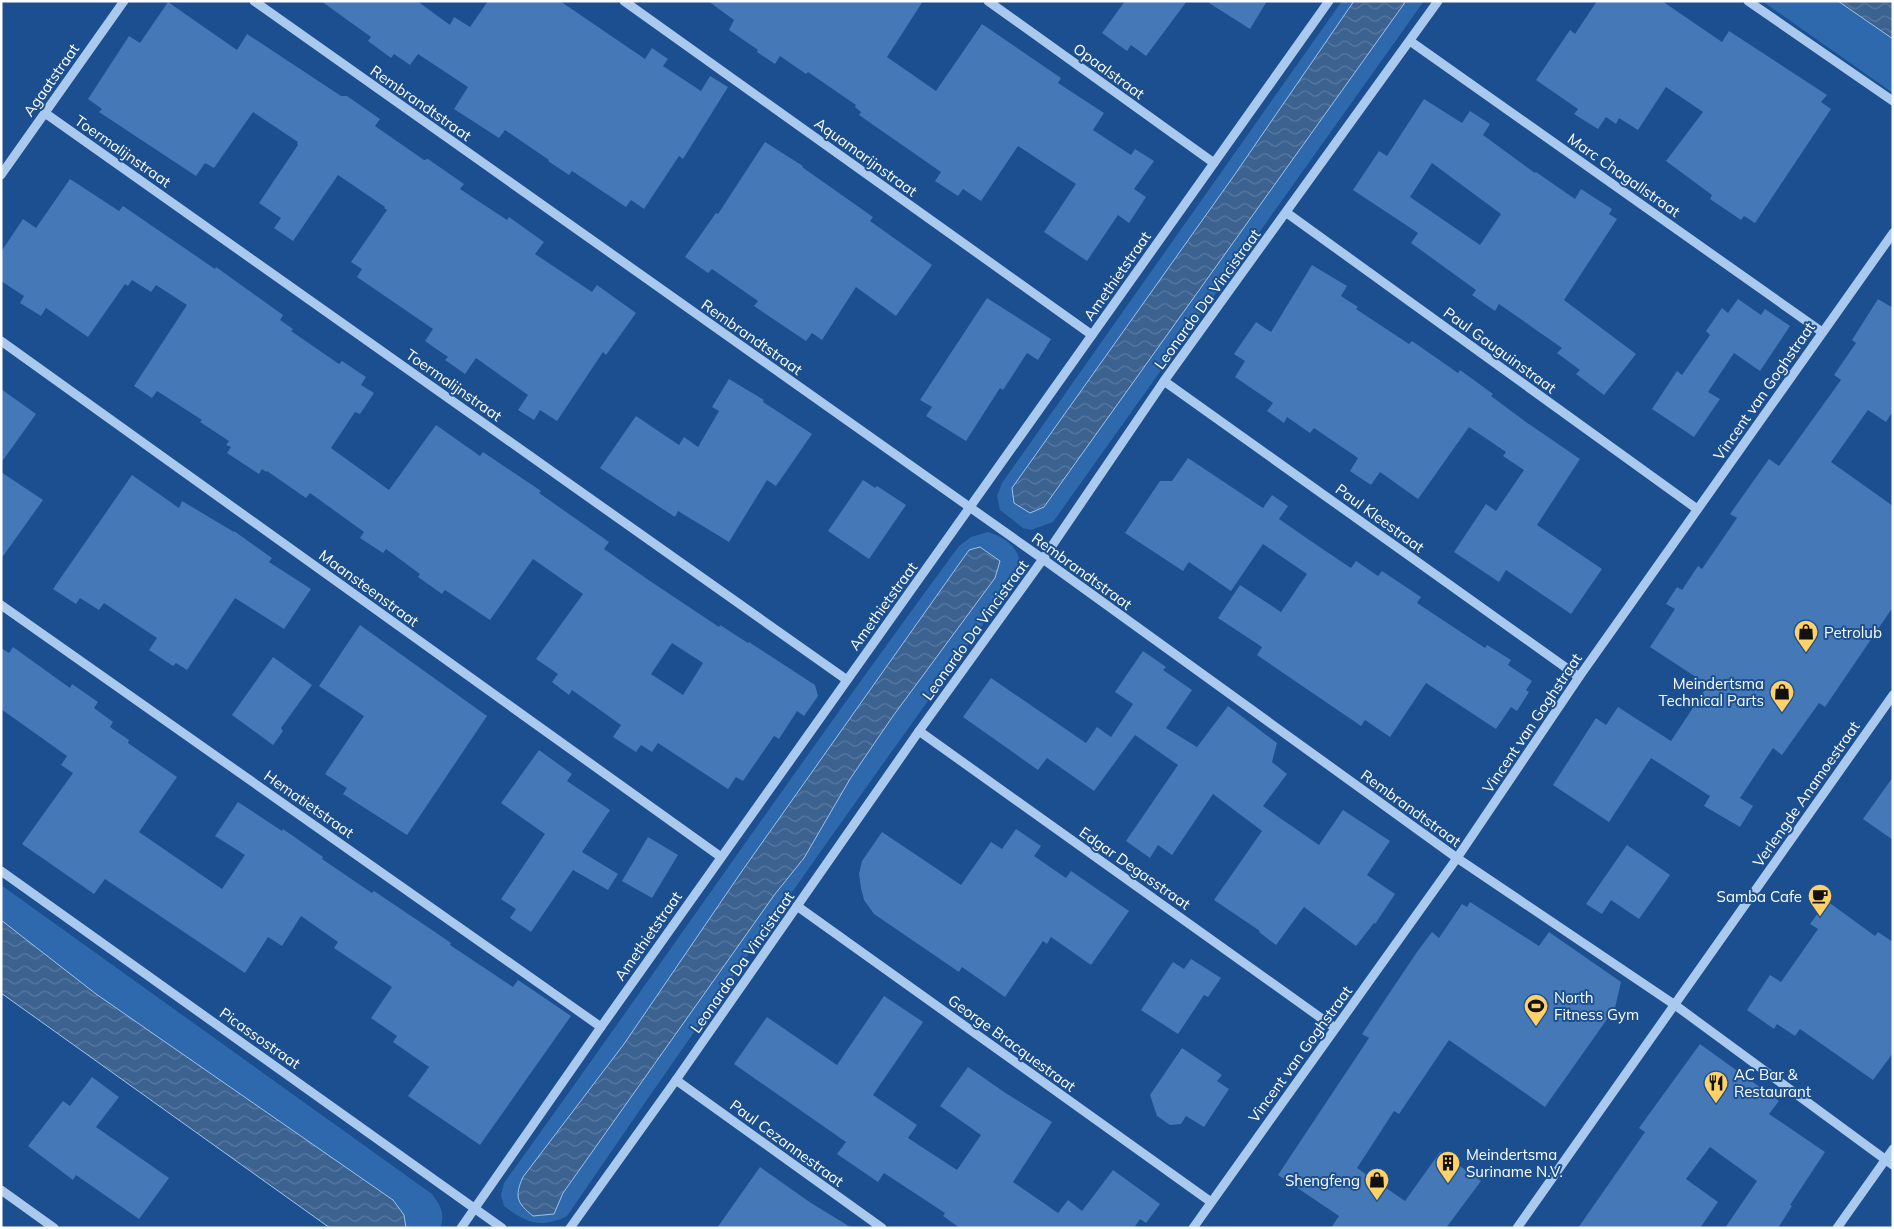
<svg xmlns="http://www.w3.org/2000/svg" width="1894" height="1229" font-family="Mulish,sans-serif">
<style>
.grass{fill:#2e69ad;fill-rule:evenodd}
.water{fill:url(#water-waves);stroke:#9cc4f0}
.building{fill:#4478b7;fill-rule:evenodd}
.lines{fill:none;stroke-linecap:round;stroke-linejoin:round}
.minor{stroke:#a9c9ee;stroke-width:9}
.labels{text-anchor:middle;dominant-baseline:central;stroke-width:4;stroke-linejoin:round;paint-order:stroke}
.street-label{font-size:15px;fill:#fff;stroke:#1b4f8f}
.poi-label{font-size:15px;fill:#fff;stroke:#1b4f8f;text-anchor:start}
</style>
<defs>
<pattern id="water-waves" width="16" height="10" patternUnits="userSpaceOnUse" patternTransform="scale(1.25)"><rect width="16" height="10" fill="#3c6290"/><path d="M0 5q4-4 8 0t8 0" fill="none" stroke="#597aa1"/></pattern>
</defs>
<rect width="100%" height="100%" fill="#1b4f8f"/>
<g class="grass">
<path d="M1342,1H1354L1233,177L1012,488L1014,503L1030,513L1143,367L1406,1H1424L1053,522L1031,530L1023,528L1000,510L997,496L1002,483Z"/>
<path d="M1762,1H1838L1893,39V93Z"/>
<path d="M988,532C1008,538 1024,551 1019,574C866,786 715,1000 567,1216C541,1229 526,1223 504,1206L501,1195L504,1183C656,972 804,756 959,546L971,537ZM981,547L999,561L995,578L893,716L850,779L804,858L775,894L563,1193L554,1214L523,1177L624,1044L742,871L969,550Z"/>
<path d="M1,885L432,1194C440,1205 446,1214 440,1228H406L404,1215L393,1200L96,994L1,920Z"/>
</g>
<g class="water">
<path d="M1354,1H1406L1044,507L1030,513L1014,503L1012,488L1233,177Z"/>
<path d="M1838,1H1893V39Z"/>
<path d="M980,547L1000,561L995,578L893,716L850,779L804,858L775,894L563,1193L554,1214L533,1216C517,1203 514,1197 523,1177L624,1044L742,871L969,550Z"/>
<path d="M1,920L96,994L393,1200L404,1215L406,1228H330L1,993Z"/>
</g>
<g class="building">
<path d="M321,1H417L450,25L454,17L470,27L488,1H560L645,59L652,48L668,59L663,66L701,91L710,76L728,87L683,159L679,156L644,209L631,200L626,207L572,171L569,175L548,161L549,160L505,130L499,138L454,109L468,87L418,54L410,65L394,54L391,58L368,41L371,37Z"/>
<path d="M708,1H923L887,57L936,91L982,24L1061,78L1058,83L1104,113L1093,130L1131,155L1135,149L1154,161L1134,189L1146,197L1129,223L1118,215L1087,261L1044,232L1076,184L1018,146L981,201L963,189L958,196L935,181L941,172L859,115L861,112L855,107L856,105L808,72L806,74L780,56L775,64L757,52L758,50L729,30L734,20Z"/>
<path d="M1125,1H1187L1146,56L1131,45L1127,51L1102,33Z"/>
<path d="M1206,1H1267L1250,29Z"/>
<path d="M1597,1H1662L1722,42L1729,31L1827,95L1821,102L1831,109L1755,223L1744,216L1741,220L1710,199L1712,195L1666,161L1703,112L1666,87L1638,130L1619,118L1616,124L1606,117L1598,129L1574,114L1578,109L1536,80L1570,30L1575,34Z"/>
<path d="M168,2L237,50L247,34L341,96H347L380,119L375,126L424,160L428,159L464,184L460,189L507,220L509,217L544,242L535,254L592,292L597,285L636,313L606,355L603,352L557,421L540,410L534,420L518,410L528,395L476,358L465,374L445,360L448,357L425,341L433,329L357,277L362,269L351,262L387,210L384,208L385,207L338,175L293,241L274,228L281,218L259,203L298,145L297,144L298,142L253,112L214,168L205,163L196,176L99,112L102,109L88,99L129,36L140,43Z"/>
<path d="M1424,99L1462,123L1470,111L1490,124L1483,135L1535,173L1536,172L1575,199L1581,189L1612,209L1609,214L1617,219L1564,300L1636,354L1604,395L1576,374L1580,370L1557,353L1562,348L1499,304L1495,311L1472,295L1476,290L1411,243L1418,233L1353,190L1379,151L1387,156ZM1432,163L1501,214L1480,245L1410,197Z"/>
<path d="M765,142L803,166L802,167L873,217L870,221L932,265L896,316L856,287L822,340L812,333L806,341L754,306L758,301L712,269L708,273L685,257L716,213L718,214Z"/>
<path d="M70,179L119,211L123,206L215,269L216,267L283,315L280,320L293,329L291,331L339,364L342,361L366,377L361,385L374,393L360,414L355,412L331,448L389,490L436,425L480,456L483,452L541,491L539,493L609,542L604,549L650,581L719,627L720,625L748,643L749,642L815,685L818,696L804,716L797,711L779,739L774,736L743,781L736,777L728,789L658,743L652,752L641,745L636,752L613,737L621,725L572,690L569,695L552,682L558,674L536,659L583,594L533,559L490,620L445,590L442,594L418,577L420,574L386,549L383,553L360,538L364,532L310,493L306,498L267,471L266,472L262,469L259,474L227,453L231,447L226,445L229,441L200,422L202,420L157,391L152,398L134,386L187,305L156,285L151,292L132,280L128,286L125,284L88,337L46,308L41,316L20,303L24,296L1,281V252L23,219L36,228ZM672,643L703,663L683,695L651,674Z"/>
<path d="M1312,265L1347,286L1341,296L1358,307L1356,309L1409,344L1412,341L1458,373L1460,370L1493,394L1491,396L1526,422L1580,459L1537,525L1602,569L1571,614L1506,570L1499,582L1454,552L1486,504L1496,511L1524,470L1503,456L1506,452L1469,427L1418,499L1380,472L1371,485L1350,471L1358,458L1314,428L1310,433L1287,417L1284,423L1267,411L1273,403L1235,377L1245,361L1234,354L1256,322L1271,332Z"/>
<path d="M987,298L1051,339L1038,360L1027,353L1003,390L1000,388L966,441L926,416L932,407L920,400Z"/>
<path d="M1738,299L1761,315L1765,309L1790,326L1760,371L1734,353L1708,392L1720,399L1694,437L1652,409L1677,371L1682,375L1710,335L1706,331L1722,308L1728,313Z"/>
<path d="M1878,299L1893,308V411L1886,422L1868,410L1831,462L1893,506V607L1825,707L1819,703L1782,755L1773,748L1740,798L1753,806L1740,827L1704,806L1710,796L1651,758L1609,822L1553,785L1596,718L1606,725L1618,707L1671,741L1708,685L1650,647L1675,609L1666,604L1677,587L1682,590L1698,566L1702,569L1737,518L1730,514L1769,459L1779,466L1841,380L1834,375L1856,343L1852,340Z"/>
<path d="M729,379L764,400L763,402L812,434L776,486L767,480L729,542L678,511L675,517L600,468L636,416L679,445L684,437L698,447L719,411L712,407Z"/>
<path d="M1,389L36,414L1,463Z"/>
<path d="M1188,458L1263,508L1272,495L1288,506L1279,519L1324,550L1351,568L1356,561L1378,576L1382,571L1421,597L1417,603L1485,648L1487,645L1511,660L1508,665L1532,681L1526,690L1529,692L1517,711L1511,707L1496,729L1426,683L1390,737L1365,720L1361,726L1257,655L1262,647L1218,618L1240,585L1281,612L1307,574L1263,544L1231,591L1189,562L1183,571L1125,533L1160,481H1172Z"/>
<path d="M1,472L43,500L1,559Z"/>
<path d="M132,475L179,508L182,501L234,532V531L272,558L269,562L311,589L284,629L235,598L187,670L176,663L173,666L149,650L157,638L104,603L99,610L80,598L76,604L53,589Z"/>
<path d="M863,480L875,488L877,486L906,505L869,559L828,531Z"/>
<path d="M360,625L487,716L407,835L343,794L347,788L325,774L364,716L319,686Z"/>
<path d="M13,647L70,688L72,684L98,702L94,708L113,722L110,727L129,740L128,743L177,777L139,832L222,889L245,855L215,836L238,802L282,831L283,829L323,857L322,859L372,893L374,891L435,932L451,943L450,945L513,987L518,980L571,1016L480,1145L408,1096L429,1067L393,1042L397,1036L371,1018L392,987L334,948L338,942L301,916L282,946L268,937L245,973L105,879L94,894L22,844L73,773L61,765L67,756L1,709V648L9,653Z"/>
<path d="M1143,651L1166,667L1163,670L1192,690L1166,728L1197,747L1228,706L1277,743L1272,762L1287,774L1263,806L1319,845L1343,810L1390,841L1367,875L1395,894L1375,924L1374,923L1356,946L1304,907L1276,945L1259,932L1260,931L1214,900L1262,831L1213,794L1172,855L1158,845L1150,858L1126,841L1178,765L1135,735L1094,791L1047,758L1038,770L963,717L991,678L1086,743L1097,727L1111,737L1133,704L1115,692Z"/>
<path d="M273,657L312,685L281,728L283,731L273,745L232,715Z"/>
<path d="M539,750L572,774L567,781L610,810L582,852L618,874L608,890L573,870L531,932L510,918L516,909L501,899L545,834L501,803Z"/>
<path d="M1893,777V840L1863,819Z"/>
<path d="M1016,829L1041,846L1034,856L1066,878L1071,871L1129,911L1091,965L1051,937L1047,944L1043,941L1005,997L962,967L959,972L874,914L864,900L861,888L859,874L862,861L882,832L961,885L991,842L1002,849Z"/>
<path d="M648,837L678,855L652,898L622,881Z"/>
<path d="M1627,845L1670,875L1639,919L1611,900L1602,914L1586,904Z"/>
<path d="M1827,901L1875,936L1878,932L1893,942V1053L1873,1080L1800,1029L1795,1036L1777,1024L1774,1029L1747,1010L1770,975L1781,982L1818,929L1810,924Z"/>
<path d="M1470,902L1539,946L1549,932L1621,982L1615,1008L1545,1107L1449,1040L1399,1114L1394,1111L1357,1168L1405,1201L1440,1152L1481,1181L1446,1228H1331L1339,1216L1278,1175L1369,1038L1362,1034L1417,952L1432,932L1439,938L1462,904L1467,907Z"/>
<path d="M1191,959L1221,978L1208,997L1204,995L1178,1034L1141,1010L1173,962L1184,969Z"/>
<path d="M884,996L923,1022L873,1095L917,1125L908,1138L957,1170L981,1135L940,1106L968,1067L1007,1094L1052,1122L1013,1182L1058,1213L1068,1200L1082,1211L1113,1170L1160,1204L1146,1223L1140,1219L1134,1228H960L943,1216L945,1213L884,1173L878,1182L837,1154L846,1142L734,1064L767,1017L837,1065Z"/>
<path d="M1700,1044L1779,1101L1769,1114L1825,1152L1790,1205L1792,1206L1778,1228H1725L1757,1181L1710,1147L1686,1179L1718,1202L1700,1228H1578L1645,1132L1639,1128Z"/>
<path d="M1182,1048L1222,1075L1217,1081L1229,1089L1204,1127L1186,1116L1181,1124L1170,1125L1157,1116L1150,1095Z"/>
<path d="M92,1077L119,1097L96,1127L169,1178L139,1219L76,1175L73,1180L28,1146L63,1101L70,1106Z"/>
<path d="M760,1167L811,1203L852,1228H717Z"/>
</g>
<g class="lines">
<g class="minor">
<path d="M254,1L1043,559L1457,858L1675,1005L1893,1165"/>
<path d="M624,1L1092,335"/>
<path d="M988,1L1214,163"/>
<path d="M1748,1L1893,101"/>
<path d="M1410,41L1822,332"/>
<path d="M45,113L847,680"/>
<path d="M1,175L124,1"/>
<path d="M1287,213L1697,509"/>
<path d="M1,341L721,857"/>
<path d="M1164,381L1579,677"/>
<path d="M1,605L601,1027"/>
<path d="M919,731L1335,1028"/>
<path d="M1,871L502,1228"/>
<path d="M797,906L1211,1202"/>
<path d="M676,1080L882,1228"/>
<path d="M1,1190L54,1228"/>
<path d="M461,1228L601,1027L1329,1"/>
<path d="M570,1228L676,1080L919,731L1043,559L1164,381L1438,1"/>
<path d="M1193,1228L1457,858L1579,677L1893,233"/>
<path d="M1517,1228L1893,695"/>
<path d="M1837,1228L1893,1149"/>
</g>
</g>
<defs>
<symbol id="shop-pin" viewBox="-11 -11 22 30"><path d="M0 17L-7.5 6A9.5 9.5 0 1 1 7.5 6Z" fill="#ffd166" stroke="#1b4f8f"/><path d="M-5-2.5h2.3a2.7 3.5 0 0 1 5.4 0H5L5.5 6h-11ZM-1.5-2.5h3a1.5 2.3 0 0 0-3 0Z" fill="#111"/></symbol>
<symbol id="cafe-pin" viewBox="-11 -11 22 30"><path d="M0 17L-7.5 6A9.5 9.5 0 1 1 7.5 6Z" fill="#ffd166" stroke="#1b4f8f"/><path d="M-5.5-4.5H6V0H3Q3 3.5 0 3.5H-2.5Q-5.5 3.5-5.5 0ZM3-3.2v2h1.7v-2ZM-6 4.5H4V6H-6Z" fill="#111"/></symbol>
<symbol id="stadium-pin" viewBox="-11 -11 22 30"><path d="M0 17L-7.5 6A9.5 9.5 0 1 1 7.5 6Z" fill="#ffd166" stroke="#1b4f8f"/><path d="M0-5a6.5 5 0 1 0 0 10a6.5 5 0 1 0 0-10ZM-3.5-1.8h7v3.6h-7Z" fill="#111"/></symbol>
<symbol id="restaurant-pin" viewBox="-11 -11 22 30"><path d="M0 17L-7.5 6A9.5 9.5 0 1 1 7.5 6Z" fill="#ffd166" stroke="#1b4f8f"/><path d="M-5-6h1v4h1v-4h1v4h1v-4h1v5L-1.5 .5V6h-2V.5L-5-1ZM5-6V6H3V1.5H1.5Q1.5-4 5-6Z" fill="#111"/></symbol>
<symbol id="building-pin" viewBox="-11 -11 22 30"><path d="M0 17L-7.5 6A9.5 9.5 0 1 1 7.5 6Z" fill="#ffd166" stroke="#1b4f8f"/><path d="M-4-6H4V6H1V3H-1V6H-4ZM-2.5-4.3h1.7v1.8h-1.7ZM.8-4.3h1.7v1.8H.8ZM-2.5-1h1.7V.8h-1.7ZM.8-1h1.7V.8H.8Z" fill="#111"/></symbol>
</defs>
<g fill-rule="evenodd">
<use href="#shop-pin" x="1792" y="618" width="28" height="38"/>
<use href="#shop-pin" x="1768" y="678" width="28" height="38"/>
<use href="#cafe-pin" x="1806" y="882" width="28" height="38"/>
<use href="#stadium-pin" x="1522" y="992" width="28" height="38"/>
<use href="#restaurant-pin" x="1702" y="1069" width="28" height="38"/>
<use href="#building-pin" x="1434" y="1149" width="28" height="38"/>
<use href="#shop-pin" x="1363" y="1166" width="28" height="38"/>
</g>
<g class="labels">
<g class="street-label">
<text transform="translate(1109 71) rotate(36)">Opaalstraat</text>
<text transform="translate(51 80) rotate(-55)">Agaatstraat</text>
<text transform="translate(421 103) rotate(35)">Rembrandtstraat</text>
<text transform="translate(123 151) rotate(35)">Toermalijnstraat</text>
<text transform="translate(866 157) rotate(36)">Aquamarijnstraat</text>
<text transform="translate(1624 175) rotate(35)">Marc Chagallstraat</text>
<text transform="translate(1117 276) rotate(-55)">Amethietstraat</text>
<text transform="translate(1207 299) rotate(-54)">Leonardo Da Vincistraat</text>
<text transform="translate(752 337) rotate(35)">Rembrandtstraat</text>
<text transform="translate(1500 350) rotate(36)">Paul Gauguinstraat</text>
<text transform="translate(454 385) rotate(35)">Toermalijnstraat</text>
<text transform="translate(1764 391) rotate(-55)">Vincent van Goghstraat</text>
<text transform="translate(1380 518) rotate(36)">Paul Kleestraat</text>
<text transform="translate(1082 571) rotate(36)">Rembrandtstraat</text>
<text transform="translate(369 588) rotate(36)">Maansteenstraat</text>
<text transform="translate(883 606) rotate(-54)">Amethietstraat</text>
<text transform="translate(975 630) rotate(-54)">Leonardo Da Vincistraat</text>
<text transform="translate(1532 723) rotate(-56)">Vincent van Goghstraat</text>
<text transform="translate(1806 794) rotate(-55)">Verlengde Anamoestraat</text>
<text transform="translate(309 804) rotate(35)">Hematietstraat</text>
<text transform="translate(1411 808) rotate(36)">Rembrandtstraat</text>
<text transform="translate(1135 868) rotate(35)">Edgar Degasstraat</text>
<text transform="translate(648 936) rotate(-55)">Amethietstraat</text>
<text transform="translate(742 962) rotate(-55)">Leonardo Da Vincistraat</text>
<text transform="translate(260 1038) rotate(35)">Picassostraat</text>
<text transform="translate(1012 1043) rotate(36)">George Bracquestraat</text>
<text transform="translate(1300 1054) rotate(-54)">Vincent van Goghstraat</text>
<text transform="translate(787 1143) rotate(36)">Paul Cezannestraat</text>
</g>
<g class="poi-label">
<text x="1824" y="632">Petrolub</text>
<text x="1764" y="683" text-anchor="end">Meindertsma<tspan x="1764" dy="17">Technical Parts</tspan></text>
<text x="1802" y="896" text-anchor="end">Samba Cafe</text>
<text x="1554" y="997">North<tspan x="1554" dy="17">Fitness Gym</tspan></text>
<text x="1734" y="1074">AC Bar &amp;<tspan x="1734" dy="17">Restaurant</tspan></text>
<text x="1466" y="1154">Meindertsma<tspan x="1466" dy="17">Suriname N.V.</tspan></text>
<text x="1360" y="1180" text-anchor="end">Shengfeng</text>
</g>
</g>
<rect width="1894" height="1229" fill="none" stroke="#ffffff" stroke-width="5"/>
</svg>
